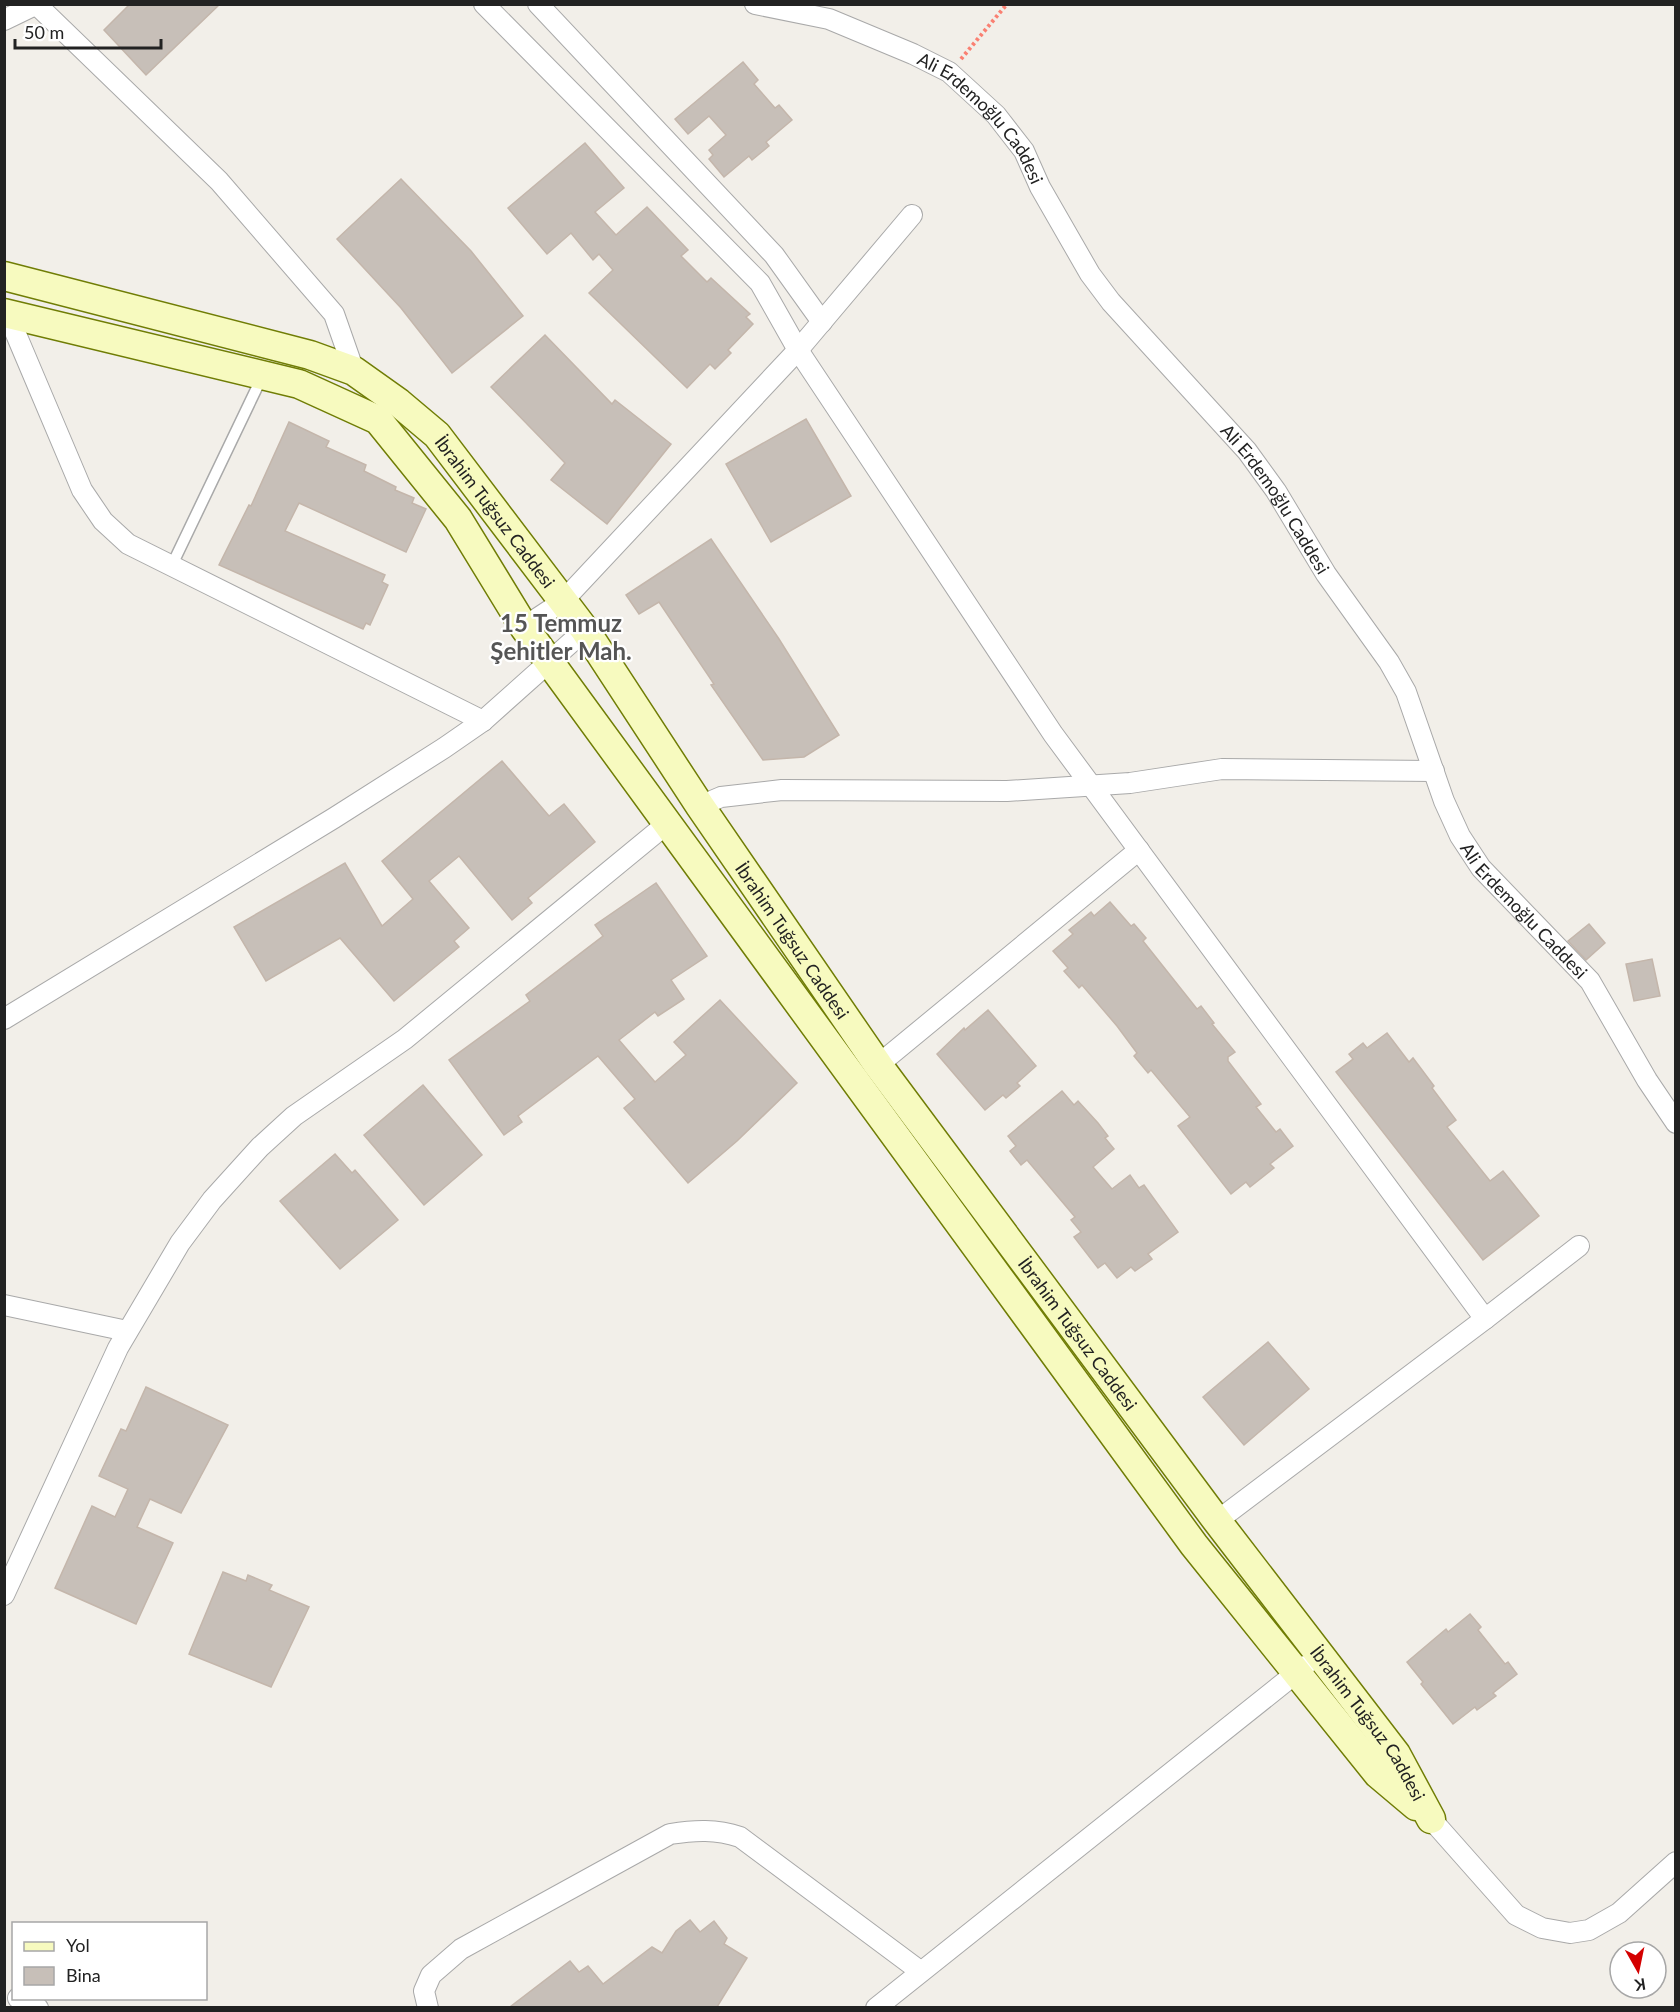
<svg xmlns="http://www.w3.org/2000/svg" width="1680" height="2012" font-family="Lato,sans-serif">
<style>
.building{fill:#c7bfb8;stroke:#c4b6ab;stroke-width:1.5}
.lines{fill:none;stroke-linecap:round;stroke-linejoin:round}
.lane-casing{stroke:#a9a9a9;stroke-width:13}
.street-casing{stroke:#a9a9a9;stroke-width:22}
.secondary-casing{stroke:#707d05;stroke-width:31}
.path{stroke:#fa8072;stroke-width:4;stroke-dasharray:3 3;stroke-linecap:butt}
.lane{stroke:#fff;stroke-width:10}
.street{stroke:#fff;stroke-width:20}
.secondary{stroke:#f7fabf;stroke-width:28}
.labels{text-anchor:middle;dominant-baseline:central;stroke-width:4.5;stroke-linejoin:round;paint-order:stroke}
.street-label{font-size:18px;fill:#222;stroke:#fff}
.district-label{font-size:24px;font-weight:bold;fill:#555;stroke:#fff}
</style>
<rect width="100%" height="100%" fill="#f2efe9"/>
<g class="building">
<path d="M130,4H220L146,75L104,30Z"/>
<path d="M743,62L758,80L754,84L775,108L779,105L792,120L766,142L769,146L752,160L749,156L724,177L709,159L713,155L709,150L726,135L709,116L688,134L675,119Z"/>
<path d="M585,143L624,188L595,212L616,235L647,207L688,250L681,256L707,282L711,278L750,314L746,317L753,324L728,350L731,353L715,369L710,364L687,388L589,293L613,270L599,254L593,260L571,233L547,254L508,208Z"/>
<path d="M401,179L471,251L523,316L452,373L401,308L337,239Z"/>
<path d="M545,335L612,404L615,400L671,444L607,524L551,480L565,463L491,387Z"/>
<path d="M806,419L851,496L771,542L726,464Z"/>
<path d="M289,422L329,441L326,447L366,465L364,471L396,487L395,490L414,498L412,503L426,509L406,552L299,503L285,531L385,575L382,582L388,585L370,625L366,623L363,629L219,565L249,505L251,506Z"/>
<path d="M711,539L779,639L839,735L804,757L763,760L711,685L714,684L659,602L639,614L626,595Z"/>
<path d="M502,761L549,816L564,804L595,842L528,898L532,903L512,920L459,856L429,881L469,928L454,941L459,947L394,1001L340,938L266,981L234,927L345,863L382,926L413,899L382,861Z"/>
<path d="M656,883L707,956L671,980L684,999L658,1016L655,1012L619,1040L655,1082L686,1055L674,1042L720,1000L797,1083L737,1141L688,1183L624,1108L635,1099L598,1056L518,1116L522,1122L504,1135L449,1060L530,1001L526,995L603,936L595,925Z"/>
<path d="M1110,902L1131,926L1134,924L1146,938L1143,941L1197,1009L1201,1006L1214,1023L1212,1024L1235,1052L1228,1057V1061L1261,1104L1256,1107L1276,1132L1280,1129L1293,1146L1270,1164L1274,1168L1250,1187L1246,1182L1231,1194L1178,1126L1190,1117L1151,1070L1148,1073L1134,1056L1137,1053L1117,1026L1082,985L1079,988L1064,971L1068,968L1053,951L1073,934L1069,930L1091,912L1094,916Z"/>
<path d="M1589,924L1605,943L1586,960L1568,941Z"/>
<path d="M1652,959L1660,996L1634,1001L1626,964Z"/>
<path d="M988,1010L1036,1066L1017,1083L1020,1086L1006,1098L1003,1095L985,1110L937,1054L964,1028L965,1030Z"/>
<path d="M1387,1033L1409,1062L1413,1058L1434,1086L1432,1088L1456,1120L1447,1127L1490,1181L1503,1171L1539,1216L1483,1260L1336,1072L1353,1059L1349,1054L1363,1043L1367,1048Z"/>
<path d="M423,1085L482,1155L424,1205L364,1135Z"/>
<path d="M1062,1091L1074,1105L1078,1101L1098,1123L1108,1136L1105,1138L1114,1149L1093,1167L1112,1189L1130,1175L1139,1188L1144,1185L1178,1232L1148,1254L1152,1259L1135,1271L1131,1267L1117,1278L1105,1263L1098,1268L1074,1237L1081,1232L1071,1220L1075,1217L1027,1160L1021,1165L1010,1151L1016,1146L1008,1136Z"/>
<path d="M335,1154L352,1173L355,1170L398,1220L340,1269L280,1201Z"/>
<path d="M1268,1342L1309,1389L1244,1445L1203,1397Z"/>
<path d="M146,1387L228,1425L181,1513L150,1499L137,1527L173,1543L136,1624L55,1588L92,1506L115,1517L128,1489L99,1476L121,1429L126,1431Z"/>
<path d="M223,1572L246,1581L248,1575L272,1585L269,1590L309,1607L271,1687L189,1654Z"/>
<path d="M1470,1614L1481,1627L1478,1630L1505,1664L1508,1662L1517,1674L1493,1693L1496,1696L1477,1710L1475,1707L1453,1724L1421,1684L1423,1682L1407,1662L1446,1629L1448,1632Z"/>
<path d="M690,1920L700,1932L714,1921L727,1938L724,1944L747,1958L717,2007H510L570,1961L579,1972L588,1966L603,1984L652,1947L662,1953L676,1931Z"/>
</g>
<g class="lines">
<defs>
<path id="lane" d="M172,565L263,375"/>
<g id="street">
<path d="M36,4L219,181L334,314L354,371"/>
<path d="M484,4L760,283L798,350L1053,734L1485,1319L1217,1521"/>
<path d="M538,4L774,255L822,322"/>
<path id="s1" d="M755,4L829,19L913,54L949,72L996,115L1024,151L1040,187L1090,274L1111,302L1247,451L1276,491L1326,574L1389,662L1406,692L1444,801L1460,836L1481,868L1590,981L1647,1080L1676,1123"/>
<path d="M4,20L37,4"/>
<path d="M7,313L82,490L103,521L128,544L483,721"/>
<path d="M524,627L562,602L798,350L912,215"/>
<path d="M700,806L721,797L782,790L1007,791L1130,783L1222,769L1434,771"/>
<path d="M4,1019L334,818L444,748L483,721L585,630"/>
<path d="M878,1065L1139,850"/>
<path d="M4,1305L127,1331"/>
<path d="M1485,1319L1579,1246"/>
<path d="M4,1595L118,1348L180,1243L212,1200L260,1147L294,1116L405,1039L669,822"/>
<path d="M1431,1819L1516,1915L1542,1928L1570,1933L1589,1930L1619,1913L1676,1862"/>
<path d="M18,1998L38,2008"/>
<path d="M428,2008L424,1991L431,1975L461,1949L670,1834C695,1830 716,1829 740,1837L920,1971"/>
<path d="M876,2008L1305,1666"/>
</g>
<g id="secondary">
<path id="s2" d="M4,276L310,355L354,371L399,403L437,435L585,630L700,806L878,1065L1217,1521L1396,1754L1431,1819"/>
<path d="M4,313L299,384L378,420L458,519L524,627L1194,1545L1378,1774L1416,1806"/>
</g>
</defs>
<use href="#lane" class="lane-casing"/>
<use href="#street" class="street-casing"/>
<use href="#secondary" class="secondary-casing"/>
<path class="path" d="M961,59L1007,4"/>
<use href="#lane" class="lane"/>
<use href="#street" class="street"/>
<use href="#secondary" class="secondary"/>
</g>
<g class="labels">
<g class="street-label">
<text stroke="none"><textPath href="#s1" startOffset="262">Ali Erdemoğlu Caddesi</textPath></text>
<text stroke="none"><textPath href="#s1" startOffset="748">Ali Erdemoğlu Caddesi</textPath></text>
<text stroke="none"><textPath href="#s2" startOffset="564">İbrahim Tuğsuz Caddesi</textPath></text>
<text stroke="none"><textPath href="#s1" startOffset="1234">Ali Erdemoğlu Caddesi</textPath></text>
<text stroke="none"><textPath href="#s2" startOffset="1086">İbrahim Tuğsuz Caddesi</textPath></text>
<text stroke="none"><textPath href="#s2" startOffset="1572">İbrahim Tuğsuz Caddesi</textPath></text>
<text stroke="none"><textPath href="#s2" startOffset="2058">İbrahim Tuğsuz Caddesi</textPath></text>
</g>
<g class="district-label">
<text x="561" y="622">15 Temmuz<tspan x="561" dy="28">Şehitler Mah.</tspan></text>
</g>
</g>
<rect width="1680" height="2012" fill="none" stroke="#222222" stroke-width="12"/>
<rect x="12" y="1922" width="195" height="78" fill="#ffffff" stroke="#a7a7a7" stroke-width="1.5"/>
<rect x="24" y="1942" width="30" height="9" fill="#f7fabf" stroke="#a7a7a7" stroke-width="1.5"/>
<text x="66" y="1952" font-size="18" fill="#222222">Yol</text>
<rect x="24" y="1967" width="30" height="18" fill="#c7bfb8" stroke="#a7a7a7" stroke-width="1.5"/>
<text x="66" y="1982" font-size="18" fill="#222222">Bina</text>
<g transform="translate(1638 1970) rotate(171)"><circle r="28" fill="#ffffff" stroke="#a7a7a7" stroke-width="1.5"/>
<path d="M0-4.5L10 22L0 15L-10 22Z" fill="#d40000"/>
<text y="-9" font-size="16" font-weight="bold" text-anchor="middle" fill="#222222">K</text>
</g>
<path d="M15 39v9h146v-9" fill="none" stroke="#222222" stroke-width="3"/>
<text x="24" y="39" font-size="18" fill="#222222" stroke="#ffffff" stroke-width="4.5" paint-order="stroke">50 m</text>
</svg>
